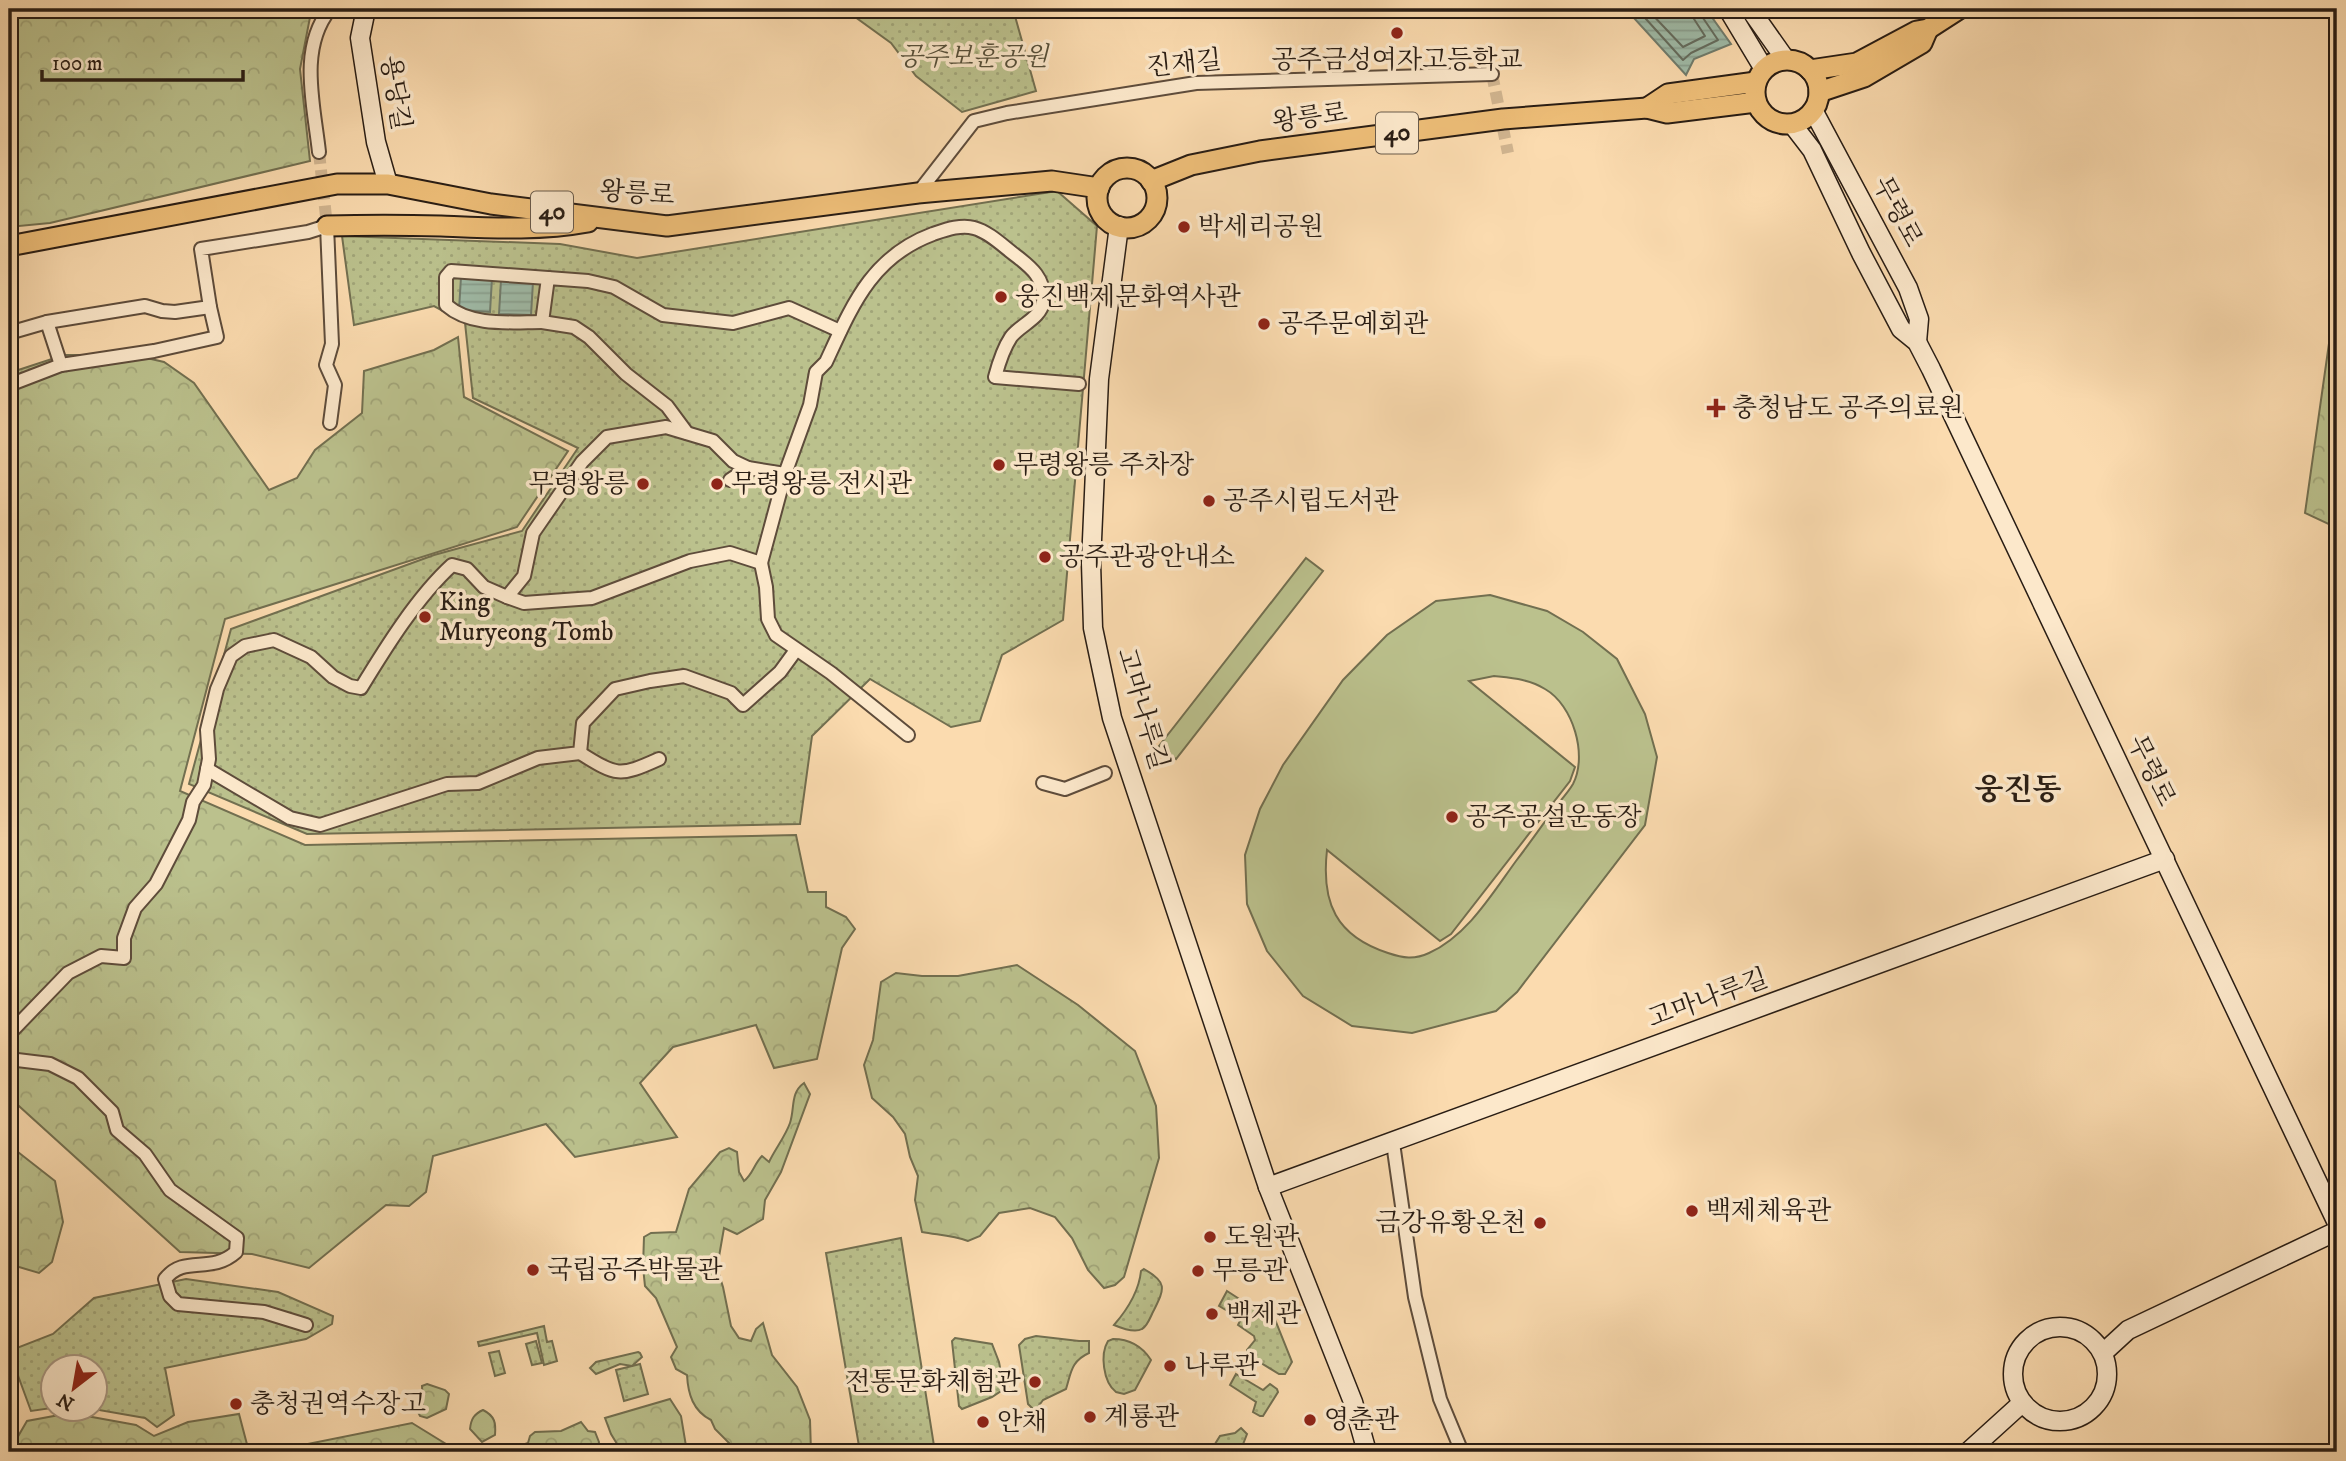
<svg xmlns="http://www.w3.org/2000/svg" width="2346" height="1461" font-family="'IM FELL DW Pica','Noto Serif KR',serif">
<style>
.green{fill:url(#green-dots);stroke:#726f50;stroke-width:2}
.forest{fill:url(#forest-crowns);stroke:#726f50;stroke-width:2}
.pitch{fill:#bbc18d;stroke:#726f50;stroke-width:2;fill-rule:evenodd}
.water{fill:url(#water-rules);stroke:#707c6d;stroke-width:2}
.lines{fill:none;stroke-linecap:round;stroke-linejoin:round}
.shore{stroke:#646c5e;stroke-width:2}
.street-tunnel{stroke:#d1b590;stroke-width:12;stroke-dasharray:12 6;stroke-linecap:butt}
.street-casing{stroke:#5e4c3b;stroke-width:16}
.secondary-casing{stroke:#291d14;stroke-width:21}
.primary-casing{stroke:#291d14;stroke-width:23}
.street{stroke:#fce8cb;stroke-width:12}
.secondary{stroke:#fce8cb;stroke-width:18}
.primary{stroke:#eebe78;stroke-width:19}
.poi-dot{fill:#8f2418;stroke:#fce8cb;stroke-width:2.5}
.labels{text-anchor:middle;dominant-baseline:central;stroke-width:7;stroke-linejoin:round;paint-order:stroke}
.shield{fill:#fce8cb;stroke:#685a4b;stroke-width:2}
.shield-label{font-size:24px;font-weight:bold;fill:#291d14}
.park-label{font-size:26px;font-style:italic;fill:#554e38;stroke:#fce8cb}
.poi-label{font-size:26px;fill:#291d14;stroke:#fce8cb;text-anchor:start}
.street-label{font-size:26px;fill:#291d14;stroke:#fce8cb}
.quarter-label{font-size:30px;font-weight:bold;fill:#291d14;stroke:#fce8cb}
</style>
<defs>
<pattern id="green-dots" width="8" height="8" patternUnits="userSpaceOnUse" patternTransform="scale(1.75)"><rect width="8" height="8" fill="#bbc18d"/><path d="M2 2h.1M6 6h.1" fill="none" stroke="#a1a579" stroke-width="1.8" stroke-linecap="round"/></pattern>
<pattern id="forest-crowns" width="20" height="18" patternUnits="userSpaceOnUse" patternTransform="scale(1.75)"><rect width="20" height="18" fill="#bbc18d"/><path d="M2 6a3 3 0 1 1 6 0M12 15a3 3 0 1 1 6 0" fill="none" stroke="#a1a579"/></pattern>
<pattern id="water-rules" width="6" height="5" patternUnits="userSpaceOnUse" patternTransform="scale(1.75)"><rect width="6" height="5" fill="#9fbba8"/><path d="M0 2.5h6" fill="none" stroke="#89a090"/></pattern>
</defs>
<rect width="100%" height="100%" fill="#fbdbaf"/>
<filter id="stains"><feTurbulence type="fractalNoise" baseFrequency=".00286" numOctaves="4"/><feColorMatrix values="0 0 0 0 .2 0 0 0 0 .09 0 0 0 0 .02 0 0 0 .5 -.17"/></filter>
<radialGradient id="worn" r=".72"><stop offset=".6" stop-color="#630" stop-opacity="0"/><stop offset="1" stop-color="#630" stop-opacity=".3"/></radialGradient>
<g class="green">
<path d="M855,9H1013L1036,91L962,112L916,76L891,43L851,14Z"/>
<path d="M1057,191L1097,226L1063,620L1002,655L980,721L951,727L870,679L812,736L800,824L307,834L189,784L231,629L434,555L522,531L578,448L473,398L465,323L434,306L354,325L342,236L560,244L637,258Z"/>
<path d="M901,1238L935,1452H860L826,1253Z"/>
<path d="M1144,1269C1167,1282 1165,1288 1154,1310C1151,1315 1148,1326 1142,1329C1135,1333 1121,1328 1114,1325C1127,1310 1139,1291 1141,1271Z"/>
<path d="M186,1279L278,1292L333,1316L332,1324L306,1339L165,1368L174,1415L157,1427L145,1418L93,1409L94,1366H52V1408L31,1411L9,1351L53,1334L94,1298Z"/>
<path d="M1227,1291L1261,1313L1267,1306L1270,1307L1292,1362L1285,1374H1279L1248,1355L1247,1350L1255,1340L1254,1336L1238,1325L1241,1319L1219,1306Z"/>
<path d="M544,1326L547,1342L552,1341L557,1361L544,1365L537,1333L479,1346L478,1342Z"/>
<path d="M1036,1336L1079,1341H1089V1353C1071,1361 1071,1373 1066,1389L1043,1400L1035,1411L1028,1404L1019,1345L1025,1339Z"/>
<path d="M955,1338L992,1344L999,1362L1004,1389L992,1397L962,1409L959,1406L952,1341Z"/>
<path d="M1113,1339C1130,1339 1142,1346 1151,1360L1135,1390L1124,1394L1116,1392C1103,1382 1100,1354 1108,1341Z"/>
<path d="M536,1341L542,1363L532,1365L526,1344Z"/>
<path d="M499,1351L505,1373L495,1376L489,1353Z"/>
<path d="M640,1364L648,1394L624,1401L616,1370Z"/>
<path d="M1236,1374L1263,1390L1270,1384L1277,1389L1278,1392L1263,1416H1260L1253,1412L1256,1402L1230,1385Z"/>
<path d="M1241,1428L1247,1434L1240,1452H1210L1220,1436L1235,1433Z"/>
</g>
<g class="forest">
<path d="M9,9H315L311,12L300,69L310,161L50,223L9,227Z"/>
<path d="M2337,287V528L2305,513Z"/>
<path d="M458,337L464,397L568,451L517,527L225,619L180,791L305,845L796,835L808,892H826V907L846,917L855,929L842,948L817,1059L774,1068L756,1025L673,1047L640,1083L677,1137L575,1157L546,1124L433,1156L426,1192L409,1206L386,1205L309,1268L252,1254L180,1252L9,1097V373L64,355H134L164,362L194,383L269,490L297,478L315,450L362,413L364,371L434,350Z"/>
<path d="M1017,965L1078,1005L1135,1051L1156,1106L1159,1158L1124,1277L1115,1285L1104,1288L1088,1270L1072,1238L1055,1217L1030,1208L999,1213L980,1236L968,1241C952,1235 938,1235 922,1232L915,1200L918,1176L910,1157L905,1134L893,1117L872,1098L864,1065L873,1040L881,982L896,973L922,976H958Z"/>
<path d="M804,1083L810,1094L781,1172L765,1200L763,1219L737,1234L724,1228L717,1268L723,1287L731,1326L739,1338L751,1341L756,1329L763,1323L772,1355L797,1387L810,1420L811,1452H738L715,1429L711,1420C693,1411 688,1394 687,1375L676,1369L671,1357L677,1347L656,1298L645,1286L643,1267L644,1237L651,1233L676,1232L689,1189L720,1152L729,1148L737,1152L739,1172L744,1181C753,1174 754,1164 762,1156L769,1162C775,1149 785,1137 790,1123C795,1108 790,1093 804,1083Z"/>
<path d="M9,1145L55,1181L63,1222L52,1262L39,1273L9,1264Z"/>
<path d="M638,1352L640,1353L642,1357L632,1366L620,1364L596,1374L590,1368L596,1362Z"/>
<path d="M427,1384L445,1390L449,1394L446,1409L427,1418L420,1416L416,1408L423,1407L422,1386Z"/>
<path d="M670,1399L681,1416L687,1452H622L611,1434L605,1418Z"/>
<path d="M483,1410C495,1416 496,1423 495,1435L482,1442L470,1429C471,1419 474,1414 483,1410Z"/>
<path d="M70,1413L136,1425L154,1436L188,1422L239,1414L249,1452H9L27,1421Z"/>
<path d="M581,1422L588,1431L595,1432L599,1442L598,1447H602L606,1452H516L519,1446L528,1443L530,1436L535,1432L561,1431Z"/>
<path d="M412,1423L459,1452H268Z"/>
</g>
<g class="pitch">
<path d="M1306,558L1323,571L1176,759L1159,746Z"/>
<path d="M1490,595L1547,611L1583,632L1617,659L1645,714L1657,757L1645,825L1517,992L1496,1011L1412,1033L1352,1026L1303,996L1267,951L1247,904L1245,855L1260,809L1283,765L1343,680L1387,635L1436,601ZM1494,676C1512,678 1529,679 1545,689C1573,705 1588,755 1573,784C1569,791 1562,799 1557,805C1543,824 1530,843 1516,861C1492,894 1467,936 1429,953C1414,960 1403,958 1388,953C1336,936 1321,903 1327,850L1440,941L1451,934L1570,781L1575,767L1469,681Z"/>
</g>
<g class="water">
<path d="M1630,9H1706L1731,44L1694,59L1686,75L1633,17Z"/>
<path d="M461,277L492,278L490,312L459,310Z"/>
<path d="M501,280L533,282L531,315L499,314Z"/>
</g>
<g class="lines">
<g class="shore">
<path d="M1637,9L1683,60L1691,53L1718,40L1701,15L1700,9"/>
<path d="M1647,9L1683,47L1705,36L1694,19L1692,9"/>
</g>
<g class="street-tunnel">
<path d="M1492,74L1508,153"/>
<path d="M319,152L327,226"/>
</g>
<defs>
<g id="street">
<path d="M319,152C314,105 298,49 330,9"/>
<path d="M918,193L974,121L1007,113L1196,83L1492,74"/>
<path d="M47,322L61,365L154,351L217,337L210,307"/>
<path d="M542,322C511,322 471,327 446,305V277L451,271L548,278"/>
<path d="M9,333L47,322L145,306L162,311L175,312L210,307L201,249L308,232L327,226L332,344L326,365L335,385L330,423"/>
<path d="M9,385L61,365"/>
<path d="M687,433L667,406L626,374L589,337L574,327L542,322L548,278L588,281L614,287L663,315L733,323L789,308L840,331"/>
<path d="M730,480L748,468"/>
<path d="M761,563L766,587L768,619L776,635L831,673L908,735"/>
<path d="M507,597L524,603L592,598L690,561L730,553L761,563L785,474"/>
<path d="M580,753C617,776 619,777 659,759"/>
<path d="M207,769L290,818L320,825L447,784L478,783L538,758L580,753L583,723L615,689L650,681L684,676L731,693L743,705L780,672L796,650"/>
<path d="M1043,783L1065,789L1105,773"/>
<path d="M9,1038L12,1031L68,973L101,956L124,958V938L135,908L156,884L189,820L193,802L204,785L209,759L207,730L217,689L231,656L245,646L274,640L311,657L333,677L350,686L361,688C386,647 417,597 452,565L467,569L484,587L507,597L524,576L533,533L582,462L607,437L666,427L713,441L733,461L748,468L785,474L810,405L816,372L826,362C852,306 871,257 933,234C945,230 961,224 974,228C989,232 1003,246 1015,255C1031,267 1046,279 1043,302C1041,318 1020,325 1011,337C1003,349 999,362 995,377L1079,384"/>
<path d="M9,1059L50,1064L78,1078L112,1112L117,1130L145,1154L170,1190L237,1238L236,1252C210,1275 185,1254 165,1279L170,1296L178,1304L264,1312L306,1325"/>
<path d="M1393,1143L1415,1297L1440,1399L1462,1452"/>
</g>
<g id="secondary">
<path d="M366,9L360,38L376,142L388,184"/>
<path d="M1728,9L1764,69"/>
<path d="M1750,9L1786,60"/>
<path d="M1813,110L1908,288L1919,319L1917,342"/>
<path d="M1792,124L1812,150L1861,253L1901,329L1917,342L1931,369L2337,1223"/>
<path d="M1119,226L1099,379L1091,563L1093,628L1112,718L1268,1187L1353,1402L1367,1452"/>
<path d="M1268,1187L2165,859"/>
<circle cx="2060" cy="1374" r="47"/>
<path d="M2103,1353L2128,1330L2337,1231"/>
<path d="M1968,1452L2022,1403"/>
</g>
<g id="primary">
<circle cx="1787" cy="92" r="32"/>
<path d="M1810,70L1857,63L1917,31L1928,29L1959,9"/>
<path d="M1819,92L1864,77L1922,43L1928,29"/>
<path d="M1647,108L1668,94L1756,82"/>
<circle cx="1127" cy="198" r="30"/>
<path d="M1151,181L1191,165L1260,151L1503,119L1647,108L1667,113L1756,102"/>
<path d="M327,226C365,225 403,225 441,226C491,228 539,231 588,222"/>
<path d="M9,246L337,184H388L491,204L667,226L918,193L1052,181L1099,188"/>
</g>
</defs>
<use href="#street" class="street-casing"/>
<use href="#secondary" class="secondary-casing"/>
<use href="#primary" class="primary-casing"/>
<use href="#street" class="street"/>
<use href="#secondary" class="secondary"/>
<use href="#primary" class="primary"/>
</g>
<g class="poi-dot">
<circle cx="1397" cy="33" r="7"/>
<circle cx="1184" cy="227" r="7"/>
<circle cx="1001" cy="297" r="7"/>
<circle cx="1264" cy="324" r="7"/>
<path d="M1712.5 397.5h7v7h7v7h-7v7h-7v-7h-7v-7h7z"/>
<circle cx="999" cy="465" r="7"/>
<circle cx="643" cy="484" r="7"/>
<circle cx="717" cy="484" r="7"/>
<circle cx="1209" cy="501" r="7"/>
<circle cx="1045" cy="557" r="7"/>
<circle cx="425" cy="617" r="7"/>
<circle cx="1452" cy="817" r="7"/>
<circle cx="1692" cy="1211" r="7"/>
<circle cx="1540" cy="1223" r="7"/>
<circle cx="1210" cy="1237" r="7"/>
<circle cx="533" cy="1270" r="7"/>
<circle cx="1198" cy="1271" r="7"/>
<circle cx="1212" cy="1314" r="7"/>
<circle cx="1170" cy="1366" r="7"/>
<circle cx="1035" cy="1382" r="7"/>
<circle cx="236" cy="1404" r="7"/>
<circle cx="1090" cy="1417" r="7"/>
<circle cx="1310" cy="1420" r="7"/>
<circle cx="983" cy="1422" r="7"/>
</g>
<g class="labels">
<g class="shield">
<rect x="1376" y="112.5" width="42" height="41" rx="5"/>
<rect x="531" y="191.5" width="42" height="41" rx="5"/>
</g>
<g class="shield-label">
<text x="1397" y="133">40</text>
<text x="552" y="212">40</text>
</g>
<g class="park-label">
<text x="973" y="57">공주보훈공원</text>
</g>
<g class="poi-label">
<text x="1397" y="60" text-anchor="middle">공주금성여자고등학교</text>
<text x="1198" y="227">박세리공원</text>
<text x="1015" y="297">웅진백제문화역사관</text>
<text x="1278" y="324">공주문예회관</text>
<text x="1732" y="408">충청남도 공주의료원</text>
<text x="1013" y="465">무령왕릉 주차장</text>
<text x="629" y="484" text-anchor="end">무령왕릉</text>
<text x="731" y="484">무령왕릉 전시관</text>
<text x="1223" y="501">공주시립도서관</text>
<text x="1059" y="557">공주관광안내소</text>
<text x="439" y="602">King<tspan x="439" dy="30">Muryeong Tomb</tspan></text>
<text x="1466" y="817">공주공설운동장</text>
<text x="1706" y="1211">백제체육관</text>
<text x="1526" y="1223" text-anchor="end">금강유황온천</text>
<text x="1224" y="1237">도원관</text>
<text x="547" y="1270">국립공주박물관</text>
<text x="1212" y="1271">무릉관</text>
<text x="1226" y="1314">백제관</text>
<text x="1184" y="1366">나루관</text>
<text x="1021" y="1382" text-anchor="end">전통문화체험관</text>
<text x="250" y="1404">충청권역수장고</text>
<text x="1104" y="1417">계룡관</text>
<text x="1324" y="1420">영춘관</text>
<text x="997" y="1422">안채</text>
</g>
<g class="street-label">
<text transform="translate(1184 64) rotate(-6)">진재길</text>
<text transform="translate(395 93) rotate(81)">용당길</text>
<text transform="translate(1310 118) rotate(-8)">왕릉로</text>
<text transform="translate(637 194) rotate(4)">왕릉로</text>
<text transform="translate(1897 212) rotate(62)">무령로</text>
<text transform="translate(1142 709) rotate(74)">고마나루길</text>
<text transform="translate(2151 771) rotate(64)">무령로</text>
<text transform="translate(1708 999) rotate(-20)">고마나루길</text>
</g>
<g class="quarter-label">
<text x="2018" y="790">웅진동</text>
</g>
</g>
<rect width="2346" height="1461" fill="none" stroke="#fbdbaf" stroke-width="35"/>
<rect x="10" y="10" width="2325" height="1440" fill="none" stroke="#291d14" stroke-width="3.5"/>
<rect x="18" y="18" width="2311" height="1426" fill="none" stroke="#291d14" stroke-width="2"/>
<g transform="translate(74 1388) rotate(211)"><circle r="33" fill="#fce8cb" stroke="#a89782" stroke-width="2"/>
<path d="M0-5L12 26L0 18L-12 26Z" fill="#8f2418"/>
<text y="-10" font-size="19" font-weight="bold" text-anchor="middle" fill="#291d14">N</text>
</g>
<path d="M42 70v10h201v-10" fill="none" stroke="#291d14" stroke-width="3.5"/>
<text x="52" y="70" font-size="21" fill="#291d14" stroke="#fce8cb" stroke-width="5" paint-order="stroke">100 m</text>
<rect width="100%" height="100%" filter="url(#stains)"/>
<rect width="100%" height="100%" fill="url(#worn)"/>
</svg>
